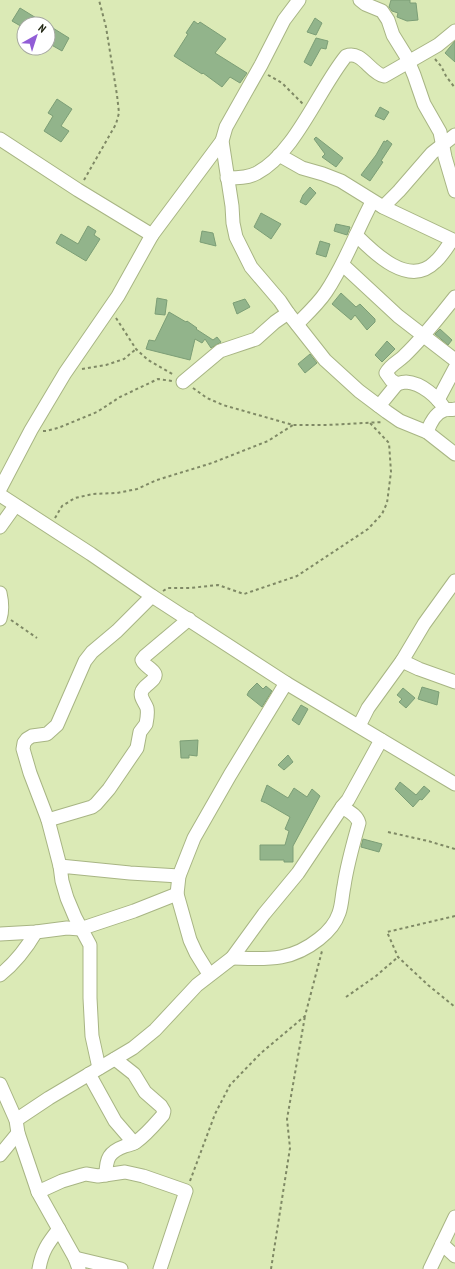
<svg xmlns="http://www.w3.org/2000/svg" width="455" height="1269" font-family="'PT Sans Narrow',sans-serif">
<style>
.building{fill:#92b48b;stroke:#7c9e76}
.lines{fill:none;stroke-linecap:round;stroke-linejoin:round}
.minor-casing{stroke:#a8b584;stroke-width:15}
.path{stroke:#7f8965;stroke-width:2;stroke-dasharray:3 3;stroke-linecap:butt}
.minor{stroke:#fff;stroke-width:13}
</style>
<rect width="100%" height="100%" fill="#dbeab6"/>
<g class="building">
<path d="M391,0H410V3H416L418,20L407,21L397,17L398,13L392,11L389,7Z"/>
<path d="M20,8L46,24H24V28L12,21Z"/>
<path d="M315,18L322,23L316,35L307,32Z"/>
<path d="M194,21L198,24L200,22L226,39L215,53L247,73L240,83L230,77L222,87L203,73L202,74L174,56L188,34L186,33Z"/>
<path d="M48,25L69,38L62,51L48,43Z"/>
<path d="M316,38L328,41L326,49L321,48L311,66L304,62Z"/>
<path d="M455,41V62L445,53Z"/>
<path d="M57,99L72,109L61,126L69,131L61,142L44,131L53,116L48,113Z"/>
<path d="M380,107L389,112L384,120L375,116Z"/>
<path d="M316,137L343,158L336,167L322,157L325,154L314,139Z"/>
<path d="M387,140L392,144L381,161L383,162L370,181L361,175L376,155L384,141L386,142Z"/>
<path d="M310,187L316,193L306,205L300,202L303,195Z"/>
<path d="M261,213L281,224L271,239L254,227Z"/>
<path d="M336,224L350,227L347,235L334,231Z"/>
<path d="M88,226L96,231L94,235L100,239L86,261L56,243L61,234L78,244Z"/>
<path d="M202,231L213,233L216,246L200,242Z"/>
<path d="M320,241L330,244L326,257L316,254Z"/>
<path d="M341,293L356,307L360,304L375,319V322L367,330L355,315L351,320L332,304Z"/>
<path d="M157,298L167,300L165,315L155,314Z"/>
<path d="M245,299L250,307L237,314L233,303Z"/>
<path d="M169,312L186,322L187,321L197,328L196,329L213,340L217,337L221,342L211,348L205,339L202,343L195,339L190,360L146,349L149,340L155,341Z"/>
<path d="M440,329L452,340L448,345L435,334Z"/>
<path d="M387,341L395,349L382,362L375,355Z"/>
<path d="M310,354L317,363L305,373L298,364Z"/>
<path d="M257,683L263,689L266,686L272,691L262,707L247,695L249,691Z"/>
<path d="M422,687L439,692L437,705L418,699Z"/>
<path d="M403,688L415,698L406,708L399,702L402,699L397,695Z"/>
<path d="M301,705L308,709L299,725L292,720Z"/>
<path d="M198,740L197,756L189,755V758H181L180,741Z"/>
<path d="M288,755L293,762L284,770L278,765Z"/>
<path d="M400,782L416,795L424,786L430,791L422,800L420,799L413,807L395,789Z"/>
<path d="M267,785L288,798L294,788L307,797L312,789L320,796L293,846V862H284V860H260V845H285L289,831L285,829L290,817L266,803L261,801Z"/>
<path d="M363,839L382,844L379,852L361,847Z"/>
</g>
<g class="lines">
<defs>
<g id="minor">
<path d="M299,0L284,20L261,65L226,127L222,141L232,206L233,223L236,237L251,267L280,301L288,313L325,360L359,391L387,412L400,421L427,432L455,454"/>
<path d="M360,0L365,4L382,11L388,20L393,35L406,56L414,75L424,104L440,132L445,157L455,191"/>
<path d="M0,139L78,190L152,235"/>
<path d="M279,155L302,168L323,174L341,181L383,207L455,241"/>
<path d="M227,178C237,178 248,178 257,173C295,153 319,89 346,56C362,50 370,73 384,76L438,45L455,31"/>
<path d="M383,207L399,191L432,153L455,135"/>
<path d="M356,235C374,253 409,288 435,262C442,256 447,247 452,240"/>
<path d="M343,265L398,316L455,360"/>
<path d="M297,324C307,314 318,304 326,292C345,264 356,232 372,202"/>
<path d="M183,382L220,351L256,339L275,322L288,313"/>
<path d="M438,400L455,368"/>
<path d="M379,406L397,384"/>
<path d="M445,409C437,397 422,383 406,382C403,382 400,383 397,384L391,380L386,373C390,365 399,361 404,356C423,338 439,317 455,297"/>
<path d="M427,432C430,424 436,412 445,410C448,409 452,410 455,409"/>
<path d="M0,489L31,430L65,373L118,296L152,235L222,141"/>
<path d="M0,495L91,554L152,596L286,683L455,784"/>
<path d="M0,527L15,506"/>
<path d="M0,593C2,602 3,610 0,619"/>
<path d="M402,661L419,669L455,682"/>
<path d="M359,726L368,708L402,661L424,624L455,581"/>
<path d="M48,820L92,807L96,804L109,789L137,748L140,732L146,724C147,719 148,713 147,708C145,702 139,697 142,691C144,685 157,680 155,674C152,668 144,666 142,660L145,656L189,619"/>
<path d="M60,866L48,820L30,773L23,749L24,743L27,739L32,736L47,734L57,725L85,661L92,652L117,631L152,596"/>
<path d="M0,934L36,932L67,928L80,929L134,911L177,894"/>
<path d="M232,958C267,959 290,962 319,939C328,932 335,925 339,913C342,905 342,895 344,886C347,865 353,844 359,823C357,815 348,811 342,807"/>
<path d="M209,974L196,953L190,940L177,894L179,876L194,838L230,775L286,683"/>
<path d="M0,975C15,963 26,949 36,932"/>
<path d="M99,1068L92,1036L90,998V945L75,917L67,898L62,881L60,866L130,873L179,876"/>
<path d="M89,1074L115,1121L134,1143"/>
<path d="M0,1084L16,1120L18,1133L38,1192L75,1258L79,1269"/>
<path d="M16,1120L49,1098L133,1048L155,1030L197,985L232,958L264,914L298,873L342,807L348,800L381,740"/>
<path d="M0,1155L18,1133"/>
<path d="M106,1175C106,1158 109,1152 125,1146C129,1145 133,1144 136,1142C147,1134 155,1124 163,1115L164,1111L161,1106L145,1092L134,1074L115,1059"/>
<path d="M38,1192L62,1181L82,1175L86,1174L98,1176L125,1172L143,1176L186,1191L160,1269"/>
<path d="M442,1244L455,1256"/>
<path d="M75,1258L121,1269"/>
<path d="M39,1269C42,1251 48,1243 59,1229"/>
<path d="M430,1269L455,1217"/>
</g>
</defs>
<use href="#minor" class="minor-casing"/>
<g class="path">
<path d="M435,59L441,66L446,76L455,88"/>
<path d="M268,75L282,83L303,104"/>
<path d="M84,180L116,124L119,113L117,95L106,27L99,0"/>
<path d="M116,318L136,349L148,360L174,375"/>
<path d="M82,369L106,365L124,359L136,349"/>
<path d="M193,388L207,398L223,405L293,425H327L383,422"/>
<path d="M43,431H46L58,428L97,412L120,397L158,379L172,381"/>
<path d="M55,518L62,506L75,498L93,494L117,493L137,489L157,480L212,463L268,441L293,425"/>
<path d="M163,591L168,588H190L218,585L244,594L297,576L368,529L382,514L387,503L391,472L389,443L370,423"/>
<path d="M11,620L37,638"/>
<path d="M388,832L428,841L455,849"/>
<path d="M455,916L387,932L398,957L428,985L455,1007"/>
<path d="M346,997L376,976L398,957"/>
<path d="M190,1181L215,1114L230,1085L261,1053L305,1016L322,951"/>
<path d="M271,1269L290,1148L287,1119L305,1016"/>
</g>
<use href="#minor" class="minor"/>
</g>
<g transform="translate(36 36) rotate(39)"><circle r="19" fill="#ffffff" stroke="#a5a7a0"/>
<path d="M0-3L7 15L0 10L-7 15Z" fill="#915dd6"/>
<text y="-6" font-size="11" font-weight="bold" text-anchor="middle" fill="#1f2411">N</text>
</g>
</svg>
